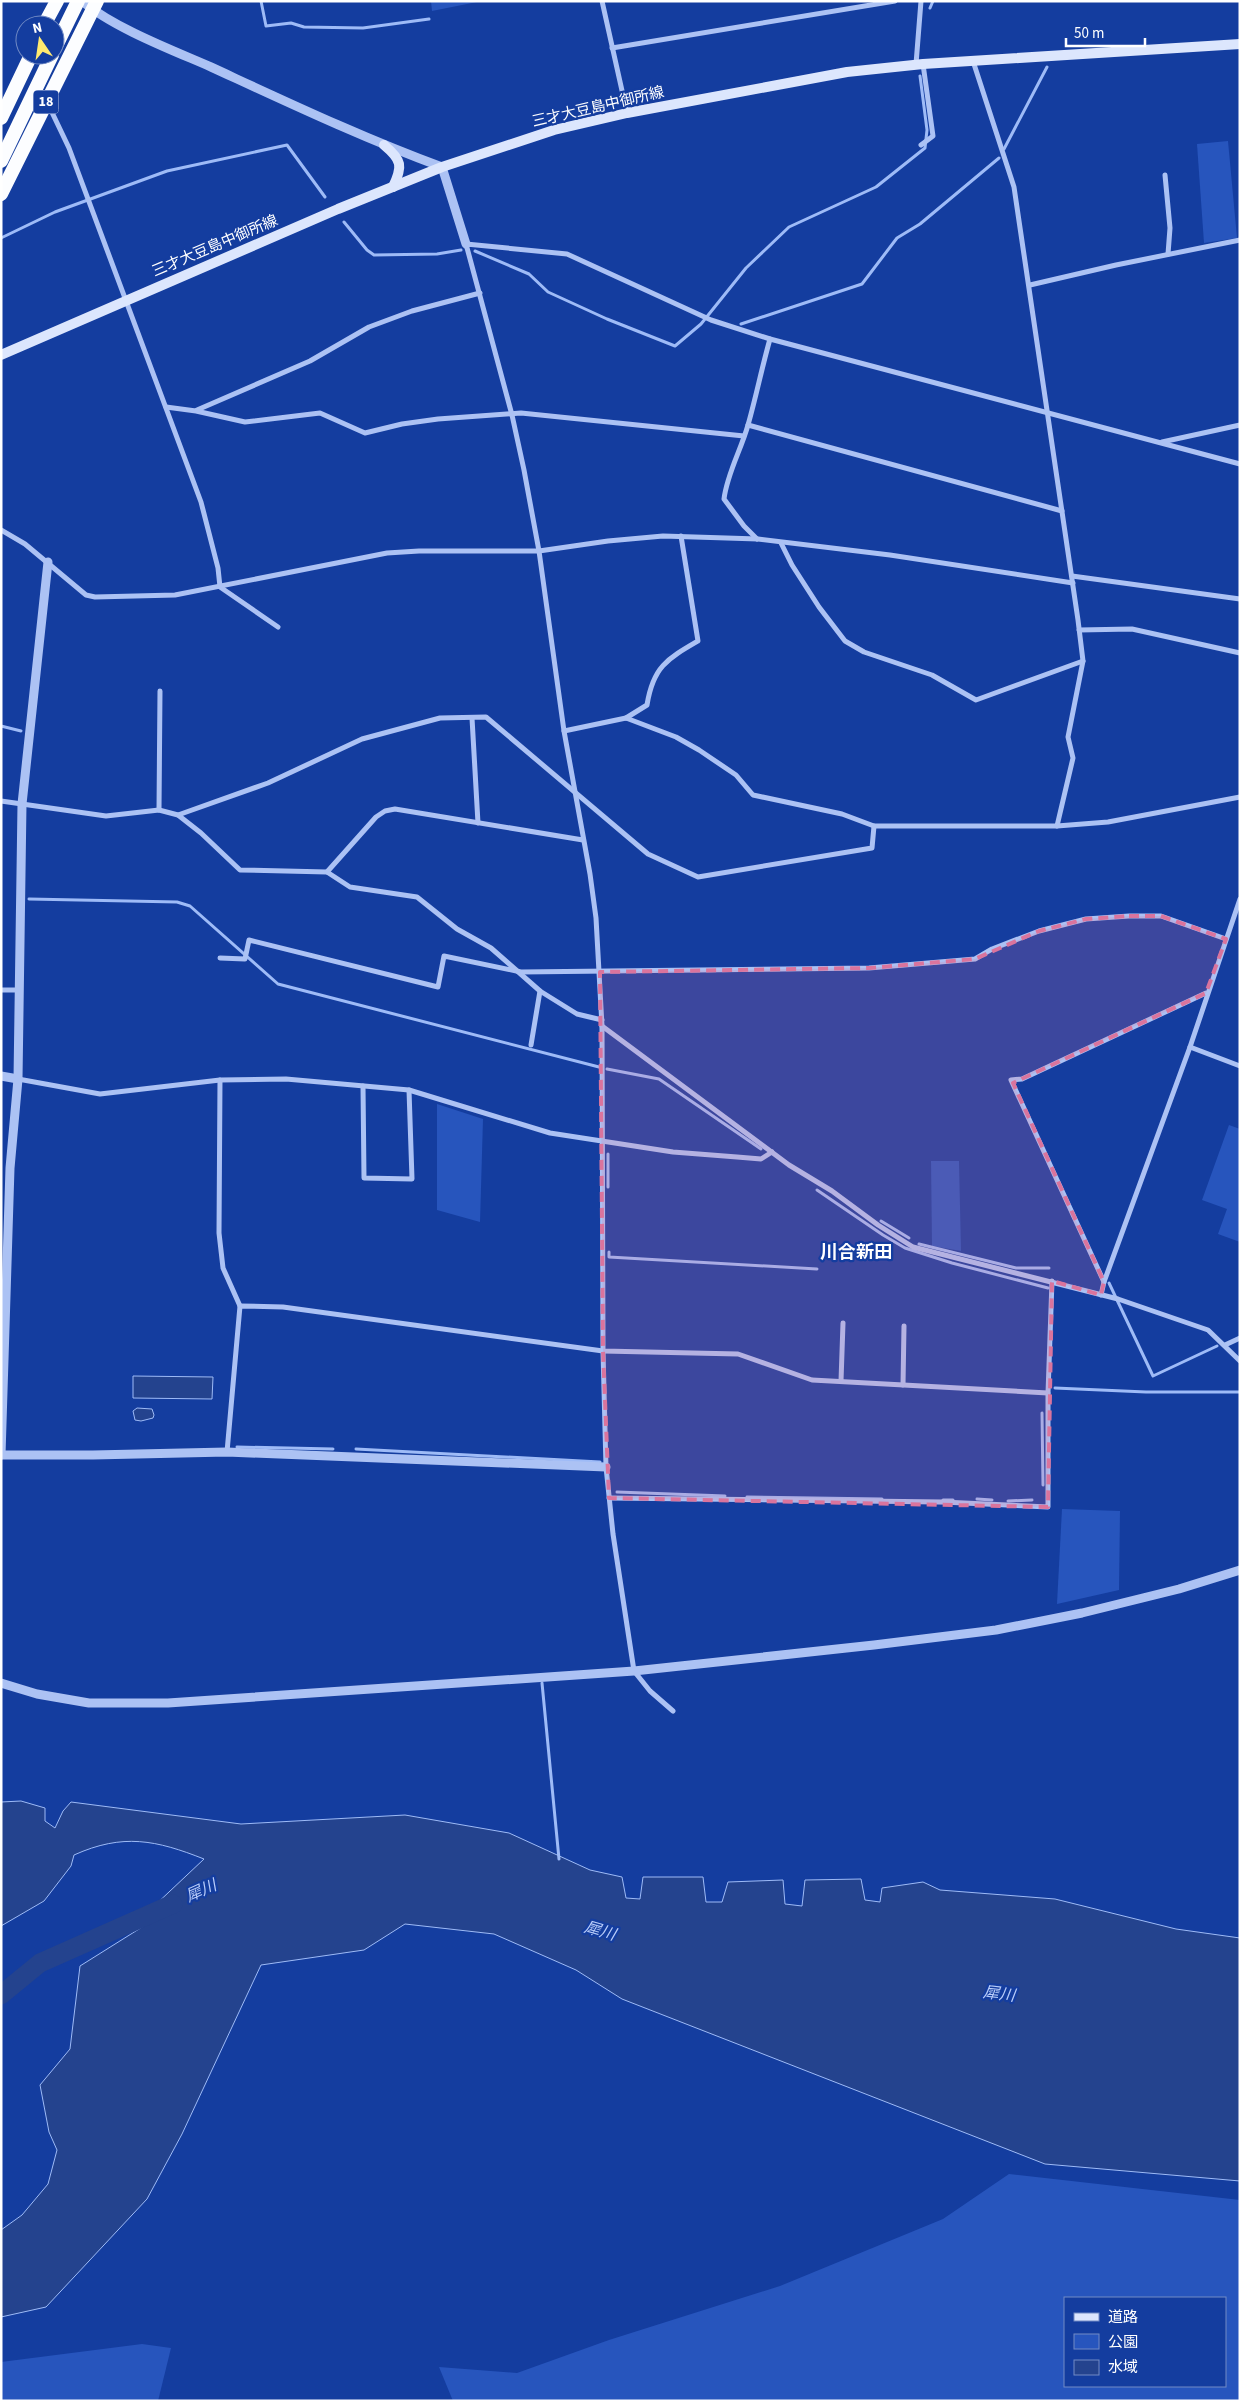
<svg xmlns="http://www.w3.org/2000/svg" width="1241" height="2402" font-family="'Source Sans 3','Noto Sans JP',sans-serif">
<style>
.green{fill:#2755bd;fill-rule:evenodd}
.water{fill:#24438e;stroke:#9ebbf7}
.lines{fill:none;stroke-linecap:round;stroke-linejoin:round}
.stream{stroke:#9ebbf7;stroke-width:3}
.river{stroke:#24438e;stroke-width:19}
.minor{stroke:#acc2f4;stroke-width:5}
.tertiary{stroke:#acc2f4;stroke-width:9}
.secondary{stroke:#dce6fd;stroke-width:10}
.trunk{stroke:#fcfdff;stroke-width:14}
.marked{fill:#da749d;fill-opacity:0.2;stroke:#da749d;stroke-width:4;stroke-dasharray:10 6;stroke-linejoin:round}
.labels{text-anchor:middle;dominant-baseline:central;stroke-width:4.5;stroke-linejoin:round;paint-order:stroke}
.shield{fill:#143d9f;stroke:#b8c5e2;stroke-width:1}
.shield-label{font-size:14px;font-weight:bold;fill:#fff}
.street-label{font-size:15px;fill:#fff;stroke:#143d9f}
.water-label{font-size:16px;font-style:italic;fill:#b9cdfa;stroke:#143d9f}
.quarter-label{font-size:18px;font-weight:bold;fill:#fff;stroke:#143d9f}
</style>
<rect width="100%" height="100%" fill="#143d9f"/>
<g class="green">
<path d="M431,1H482L432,11Z"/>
<path d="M1228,141L1237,238L1204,243L1197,144Z"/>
<path d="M437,1104L483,1119L480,1222L437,1210Z"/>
<path d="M1229,1125L1240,1129V1242L1218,1234L1227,1209L1202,1200Z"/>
<path d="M931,1161H959L961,1251L932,1246Z"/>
<path d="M1062,1509L1120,1511L1119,1590L1057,1604Z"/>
<path d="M1009,2174L1240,2200V2401H453L439,2367L517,2373L609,2340L780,2286L943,2219ZM1065,2298H1225V2386H1065Z"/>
<path d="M142,2344L171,2348L158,2401H1V2362Z"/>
</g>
<g class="water">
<path d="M133,1376L213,1377L212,1399L133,1398Z"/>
<path d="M137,1408L152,1409L154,1415L153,1418L141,1421L135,1420L133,1411Z"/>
<path d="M21,1801L45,1808V1821L55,1828L63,1811L71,1802L241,1824L405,1815L509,1833L590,1870L622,1877L626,1898L640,1899L643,1877H703L706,1902H722L728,1882L783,1880L785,1904L802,1906L805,1880L861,1879L865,1900L880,1902L882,1888L923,1882L940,1890L1055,1899L1176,1929L1240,1938V2181L1045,2164L622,1999L576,1970L494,1934L405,1924L364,1950L261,1965L182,2134L147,2199L46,2307L1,2317V2230L22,2215L48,2184L57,2150L49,2132L40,2085L70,2049L80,1966L147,1924L152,1908L204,1859C156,1840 123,1833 74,1855L71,1866L44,1901L1,1926V1802Z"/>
</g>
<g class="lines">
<g class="stream">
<path d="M261,1L266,26L291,23L304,27L363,28L429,19"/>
<path d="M930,8L933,1"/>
<path d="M1004,149L1047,67"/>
<path d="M344,222L367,250L374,255L437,254L461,250"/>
<path d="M1,238L55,212L167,171L287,145L325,197"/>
<path d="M475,251L529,274L548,292L607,319L675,346L701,324L746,268L789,227L876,187L925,148L927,130L920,76"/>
<path d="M741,324L862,284L897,238L920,224L999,158"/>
<path d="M1,726L21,731"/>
<path d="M29,899L177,902L190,906L278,984L599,1067"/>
<path d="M607,1069L659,1079L761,1149"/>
<path d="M608,1154V1187"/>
<path d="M817,1190L883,1235L905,1248L952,1263L1048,1288"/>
<path d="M881,1221L909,1238"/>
<path d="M919,1244L1016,1268H1049"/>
<path d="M609,1252V1257L817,1269"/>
<path d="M1109,1283L1153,1376L1217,1346"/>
<path d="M1055,1388L1146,1392H1240"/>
<path d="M1042,1413L1043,1485"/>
<path d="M237,1447L333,1449"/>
<path d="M356,1449L600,1462"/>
<path d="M617,1492L725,1496"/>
<path d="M747,1497L882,1499"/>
<path d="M977,1499L992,1500"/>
<path d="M943,1500H953"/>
<path d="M1008,1501L1032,1500"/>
<path d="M542,1683L559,1859"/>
</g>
<path class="river" d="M1,1995L40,1963L173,1904"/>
<g class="minor">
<path d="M602,1L627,113"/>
<path d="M612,48L895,1"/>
<path d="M973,61L1014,187L1078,620L1083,661L1068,737L1073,758L1057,826"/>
<path d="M916,64L921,1"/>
<path d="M48,104L69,148L201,502L218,568L220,587L278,627"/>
<path d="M921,145L933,136L923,64"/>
<path d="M1165,175L1170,228L1168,254"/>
<path d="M1030,285L1116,265L1240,240"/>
<path d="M166,407L196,411L245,422L320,413L365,433L402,424L438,419L521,413L744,436"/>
<path d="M197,410L310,361L369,327L412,311L480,293"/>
<path d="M748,425L1062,511"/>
<path d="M1162,442L1240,425"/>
<path d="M1,530L25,544L86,595L95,597L175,595L387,553L419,551H539L608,541L663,536L758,539L890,555L1073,583"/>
<path d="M757,539L744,526L724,499C727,474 741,450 748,425C756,397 762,367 770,339"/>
<path d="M781,543L792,565L819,607L845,641L864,652L932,675L976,700L1083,661"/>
<path d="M1072,576L1240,599"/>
<path d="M1079,630L1132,629L1240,653"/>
<path d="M472,718L478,823"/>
<path d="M626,718L647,705C653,667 667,659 698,641L681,536"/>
<path d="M564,731L626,718L676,737L699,750L736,775L753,795L842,814L874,826H1057L1108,822L1240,797"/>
<path d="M1,801L106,816L159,810L178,815L201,833L240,870L327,872L350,887L417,897L457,929L491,948L540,991L577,1014L602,1020"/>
<path d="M159,810L160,691"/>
<path d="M178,815L268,783L362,739L440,718L486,717L648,854L698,877L872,848L874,826"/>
<path d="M327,872L376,817L385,811L395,809L583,840"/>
<path d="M220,958L245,959L249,940L438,987L444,956L521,972L869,968L975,959L992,949L1039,931L1086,919L1129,916H1161L1226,939"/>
<path d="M1,990H19"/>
<path d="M602,1026L789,1165L832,1191L878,1225L913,1247L1118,1299L1208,1330L1240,1361"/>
<path d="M531,1045L540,991"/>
<path d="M1190,1047L1240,1066"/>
<path d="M18,1079L100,1094L220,1080L286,1079L409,1090L550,1133L673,1152L737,1157L761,1159L772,1152"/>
<path d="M220,1080L219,1233L223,1268L240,1306"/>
<path d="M363,1086L364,1178L412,1179L409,1090"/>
<path d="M1104,1282L1190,1047L1240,899"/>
<path d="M1101,1295L1104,1282L1011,1080L1022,1079L1206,993"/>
<path d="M1225,1345L1240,1338"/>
<path d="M841,1381L843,1323"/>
<path d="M903,1385L904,1326"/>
<path d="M227,1452L240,1306L283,1307L603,1351L738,1354L812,1380L1048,1393"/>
<path d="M609,1498L943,1502L1048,1507V1393L1052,1281"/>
<path d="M673,1711L650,1691L634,1671L613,1534L606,1467L603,1351L602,1026L596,918L590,874L564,731L539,551L524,470L512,415L466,244L567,254L711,320L770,339L1240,464"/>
</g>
<g class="tertiary">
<path d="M82,1C114,28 172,50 211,67C287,102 363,138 442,167L466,244"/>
<path d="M1,1076L18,1079"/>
<path d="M1,1455L10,1168L18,1079L22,804L48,562"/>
<path d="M1,1455H93L227,1452L606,1467"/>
<path d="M1,1683L37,1694L89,1703H168L634,1671L874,1645L996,1630L1082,1613L1179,1589L1240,1570"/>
</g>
<g class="secondary">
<path d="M384,145C402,160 403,166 393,187"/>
<path d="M1,355L338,209L442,167L554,130L627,113L847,72L923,64L1240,44"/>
</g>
<g class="trunk">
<path d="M44,25L57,1"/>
<path d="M55,48L78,1"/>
<path d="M1,118L31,55"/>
<path d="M1,161L52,55"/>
<path d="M1,194L97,1"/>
</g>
</g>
<path class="marked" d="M1129,916H1161L1226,939L1206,993L1013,1083L1104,1282L1101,1295L1052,1281L1048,1507L609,1498L603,1351L600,972L869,968L975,959L1039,931L1086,919Z"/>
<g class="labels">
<rect class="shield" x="33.5" y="90.5" width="25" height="23" rx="4"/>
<g class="shield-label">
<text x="46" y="102">18</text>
</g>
<g class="street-label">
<text transform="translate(598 107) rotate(-13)">三才大豆島中御所線</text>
<text transform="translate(215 246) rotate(-23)">三才大豆島中御所線</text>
</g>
<g class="water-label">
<text transform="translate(201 1891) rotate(-24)">犀川</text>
<text transform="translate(600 1931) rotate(16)">犀川</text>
<text transform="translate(999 1994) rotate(7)">犀川</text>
</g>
<g class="quarter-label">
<text x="856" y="1252">川合新田</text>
</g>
</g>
<rect width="1241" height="2402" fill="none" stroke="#ffffff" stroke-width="5"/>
<rect x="1064" y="2297" width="162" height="90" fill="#143d9f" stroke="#728bc5"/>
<rect x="1074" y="2313" width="25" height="8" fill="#dce6fd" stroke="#728bc5"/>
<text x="1108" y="2322" font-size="15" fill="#ffffff">道路</text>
<rect x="1074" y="2334" width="25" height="15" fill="#2755bd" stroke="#728bc5"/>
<text x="1108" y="2347" font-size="15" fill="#ffffff">公園</text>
<rect x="1074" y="2360" width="25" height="15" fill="#24438e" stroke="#728bc5"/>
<text x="1108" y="2372" font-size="15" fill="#ffffff">水域</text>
<g transform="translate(40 40) rotate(347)"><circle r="24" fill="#143d9f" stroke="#728bc5"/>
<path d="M0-4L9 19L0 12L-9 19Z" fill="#ffea6f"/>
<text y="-8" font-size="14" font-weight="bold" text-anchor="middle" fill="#ffffff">N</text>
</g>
<path d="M1066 38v8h79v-8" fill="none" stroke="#ffffff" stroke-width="2.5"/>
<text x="1074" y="38" font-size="15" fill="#ffffff" stroke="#143d9f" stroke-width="4" paint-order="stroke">50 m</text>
</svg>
